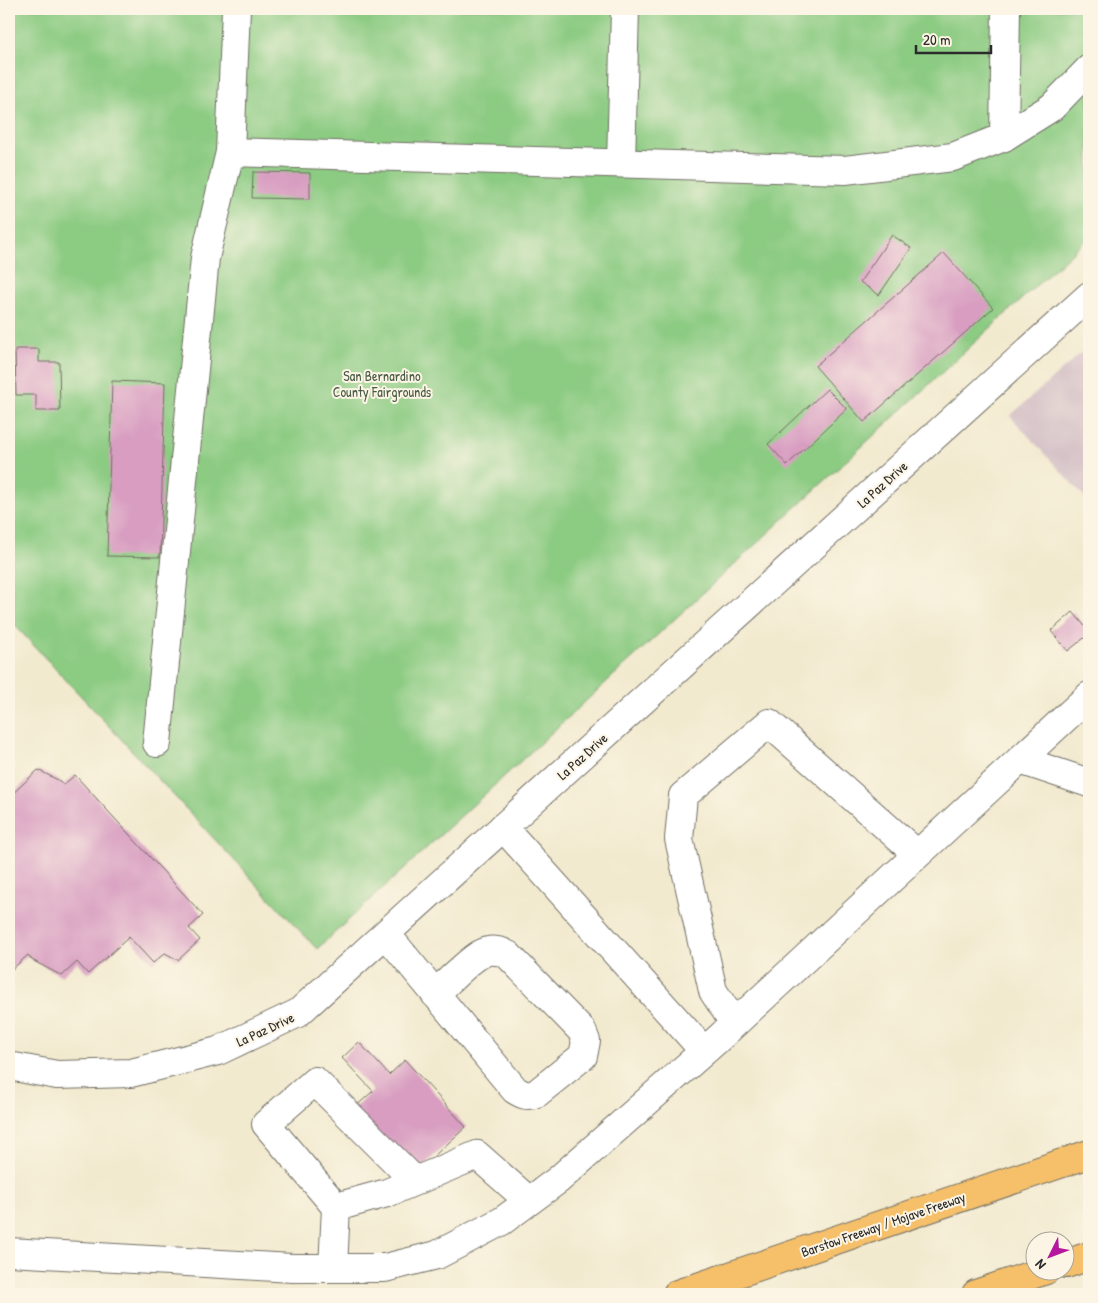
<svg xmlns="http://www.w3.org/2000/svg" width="1098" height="1303" font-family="'Patrick Hand',sans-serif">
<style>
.industrial{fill:#d2bdc5}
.green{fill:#8bcb82;stroke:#5b7b56}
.building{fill:#d89dc1}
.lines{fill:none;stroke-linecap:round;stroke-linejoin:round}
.minor-casing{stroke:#716e64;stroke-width:30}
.highway-casing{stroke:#716e64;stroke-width:30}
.minor{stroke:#fff;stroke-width:28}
.highway{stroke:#f6c06b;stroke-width:28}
.labels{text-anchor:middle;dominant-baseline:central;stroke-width:4;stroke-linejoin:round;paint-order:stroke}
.park-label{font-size:14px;fill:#485b45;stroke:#fcf5e5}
.street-label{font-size:14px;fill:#2b2b2b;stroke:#fcf5e5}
</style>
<rect width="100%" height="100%" fill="#fcf5e5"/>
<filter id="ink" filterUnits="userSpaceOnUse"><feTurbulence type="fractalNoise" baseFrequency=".02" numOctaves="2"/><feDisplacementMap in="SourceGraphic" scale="10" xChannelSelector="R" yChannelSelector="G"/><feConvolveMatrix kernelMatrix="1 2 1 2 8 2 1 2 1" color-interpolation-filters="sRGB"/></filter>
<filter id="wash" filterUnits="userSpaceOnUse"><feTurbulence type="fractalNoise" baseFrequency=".0096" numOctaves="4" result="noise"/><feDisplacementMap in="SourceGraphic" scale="20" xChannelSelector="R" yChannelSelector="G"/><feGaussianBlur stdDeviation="1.12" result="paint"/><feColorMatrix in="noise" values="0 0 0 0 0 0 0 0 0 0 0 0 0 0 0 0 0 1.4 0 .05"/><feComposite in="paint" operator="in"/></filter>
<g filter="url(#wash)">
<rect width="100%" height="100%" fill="#f2eacf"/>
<path class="industrial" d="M1089,346V502L1010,416Z"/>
<path class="green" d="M9,9H1089V237L317,949L9,619Z"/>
<g id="blocks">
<g class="building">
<path d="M253,172L310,173V199L252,198Z"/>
<path d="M892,235L911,248L879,295L860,282Z"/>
<path d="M944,253L993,308L864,422L815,366Z"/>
<path d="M15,349H39V362H59L60,411H36V395H16Z"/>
<path d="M112,381L165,383L160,557L107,556Z"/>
<path d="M827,389L847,409L787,465L768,444Z"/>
<path d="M1073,612L1089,631V634L1068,651L1051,631Z"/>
<path d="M38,770L60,781L63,785L75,775L203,915L189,928L200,940L178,960L165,953L153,963L129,937L88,974L77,962L62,976L32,960L28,955L9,972V797Z"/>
<path d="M359,1042L389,1075L405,1060L466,1127L413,1175L353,1109L373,1091L342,1058Z"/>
</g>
</g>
</g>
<g filter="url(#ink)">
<use href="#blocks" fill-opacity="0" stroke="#716e64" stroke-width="1"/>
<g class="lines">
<defs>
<g id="minor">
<path d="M1004,137L1006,9"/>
<path d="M230,152L845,170L953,157L1004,137L1052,107L1089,69"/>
<path d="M621,163L625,9"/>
<path d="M157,743L205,258L230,152L236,9"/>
<path d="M1020,760L1089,783"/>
<path d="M503,827L704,1051"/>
<path d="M386,934L515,1090C523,1095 528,1097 537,1093L583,1056L586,1041L582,1031L508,955C499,950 490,949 481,954C470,959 446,984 435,994"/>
<path d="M734,1023L713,991L679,839L683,796L769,723L917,854"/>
<path d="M9,1066L57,1075L131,1073L218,1051L298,1013L1089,296"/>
<path d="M336,1207L266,1124L315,1081L415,1181"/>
<path d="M9,1252L293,1268H385L437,1255L502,1221L558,1180L718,1039L1089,696"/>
<path d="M333,1268L336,1207L387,1193L477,1155L529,1201"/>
</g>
<g id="highway">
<path d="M1066,1264L1089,1256"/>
<path d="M677,1294L1089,1154"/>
<path d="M976,1294L1046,1270"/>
</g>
</defs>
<use href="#minor" class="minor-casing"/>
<use href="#highway" class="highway-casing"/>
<use href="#minor" class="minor"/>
<use href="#highway" class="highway"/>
</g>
</g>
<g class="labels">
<g class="park-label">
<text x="382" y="375">San Bernardino<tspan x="382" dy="16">County Fairgrounds</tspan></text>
</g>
<g class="street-label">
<text transform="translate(882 484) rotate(-42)">La Paz Drive</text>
<text transform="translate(582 756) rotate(-42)">La Paz Drive</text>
<text transform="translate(265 1029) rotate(-25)">La Paz Drive</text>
<text transform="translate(883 1224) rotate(-19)">Barstow Freeway / Mojave Freeway</text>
</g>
</g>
<rect width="1098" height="1303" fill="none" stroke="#fcf5e5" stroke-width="30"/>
<g transform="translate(1050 1256) rotate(228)"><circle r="24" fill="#fcf5e5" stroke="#a8a49b"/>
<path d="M0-4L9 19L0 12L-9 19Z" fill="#b5179e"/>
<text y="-8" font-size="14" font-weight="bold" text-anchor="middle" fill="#2b2b2b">N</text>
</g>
<path d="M916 45v8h75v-8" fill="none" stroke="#2b2b2b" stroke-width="2.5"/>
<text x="923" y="45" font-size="15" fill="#2b2b2b" stroke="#fcf5e5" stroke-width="4" paint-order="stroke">20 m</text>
</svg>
